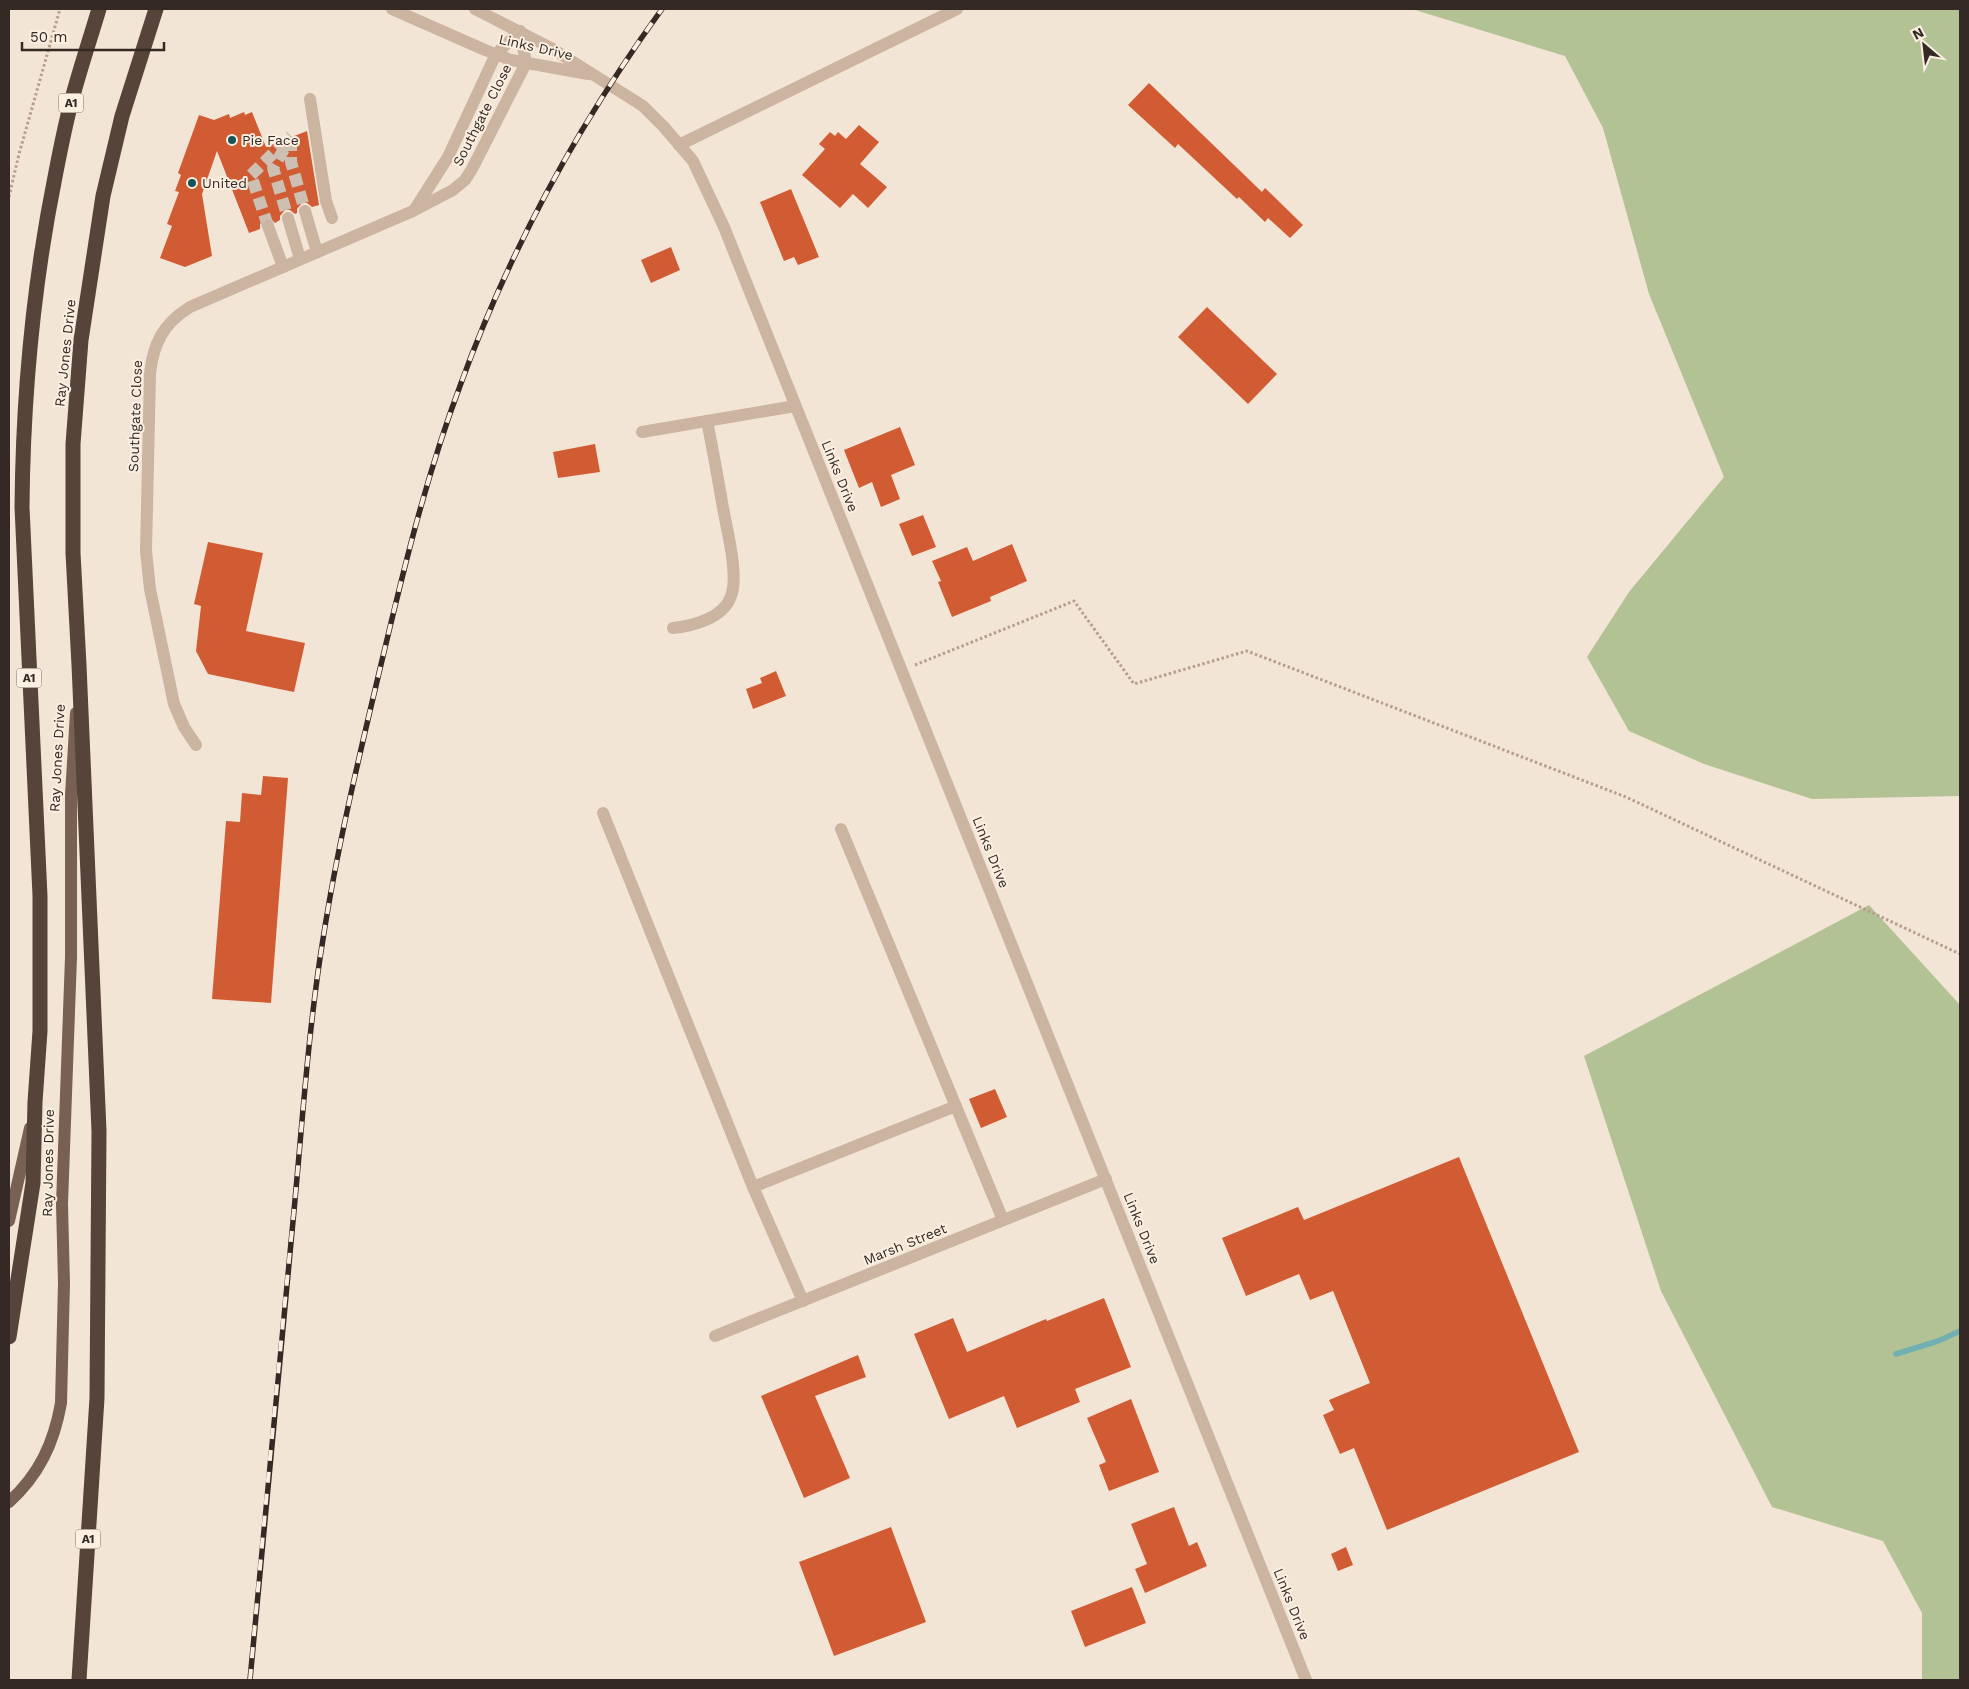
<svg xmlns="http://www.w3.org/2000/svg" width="1969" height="1689" font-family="'Work Sans',sans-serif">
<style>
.green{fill:#b2c294}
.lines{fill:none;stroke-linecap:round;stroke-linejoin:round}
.stream{stroke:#71afb2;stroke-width:5.5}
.building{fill:#d15c34}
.minor-tunnel{stroke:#cdbfb2;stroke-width:12;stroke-dasharray:12 6;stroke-linecap:butt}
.path{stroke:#b79e8a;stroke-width:3;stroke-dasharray:2.5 2.5;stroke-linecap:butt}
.minor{stroke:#cbb4a0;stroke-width:12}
.major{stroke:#786053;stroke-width:12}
.highway{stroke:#56433a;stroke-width:15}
.rail-casing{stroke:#342924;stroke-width:5.5}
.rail{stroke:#faefe1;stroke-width:4;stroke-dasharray:11;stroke-linecap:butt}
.poi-dot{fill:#165459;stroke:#faefe1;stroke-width:2}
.labels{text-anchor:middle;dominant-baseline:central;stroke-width:4;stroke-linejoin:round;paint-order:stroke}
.shield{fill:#faefe1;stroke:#6f645d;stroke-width:1}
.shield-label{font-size:12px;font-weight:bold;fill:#342924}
.street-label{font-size:14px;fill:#342924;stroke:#faefe1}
.poi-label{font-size:14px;fill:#342924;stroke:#faefe1;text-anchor:start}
</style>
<rect width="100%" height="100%" fill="#f3e5d5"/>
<g class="green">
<path d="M1412,9H1960V796L1812,799L1704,764L1629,731L1587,657L1629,592L1724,477L1649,294L1603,128L1565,56Z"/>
<path d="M1869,905L1960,1005V1680H1922V1613L1883,1541L1772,1507L1661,1291L1584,1056Z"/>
</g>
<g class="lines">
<path class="stream" d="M1896,1354L1938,1341L1960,1331"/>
</g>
<g class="building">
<path d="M1149,83L1262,192L1265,188L1303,225L1290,238L1268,218L1265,222L1239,197L1237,199L1178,144L1175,148L1128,105Z"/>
<path d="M244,112L245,115L252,112L266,147L307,131L319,205L312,207L307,203H302L297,209V213L295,214L290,210H285L280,216V220L275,223L270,218L265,219L260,224V229L249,233L217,151L202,194L212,256L185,267L160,258L172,226L167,224L179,192L175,191L181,175L178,173L199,115L214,120L229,114L230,118Z"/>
<path d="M859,125L879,142L860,164L887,187L868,208L853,194L840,208L802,175L825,149L819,144L830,132L835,136L838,132L846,139Z"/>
<path d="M791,189L819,257L798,265L794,257L784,261L760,202Z"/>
<path d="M671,247L680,270L651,283L641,260Z"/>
<path d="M1207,307L1277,374L1248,404L1178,337Z"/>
<path d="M900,427L915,465L891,475L900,499L881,507L872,482L859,488L844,450Z"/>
<path d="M595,444L600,472L558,478L553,452Z"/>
<path d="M923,515L936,547L912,556L899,524Z"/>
<path d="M208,542L263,553L246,631L305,643L294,692L208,674L196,651L201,606L194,604Z"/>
<path d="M1012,544L1027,581L990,597L991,601L952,617L938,582L941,581L932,561L967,547L973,561Z"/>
<path d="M776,671L786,696L753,709L746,689L762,683L760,678Z"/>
<path d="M263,776L288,778L271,1003L212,999L226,821L240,822L242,793L261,795Z"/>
<path d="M995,1089L1007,1117L981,1128L969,1099Z"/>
<path d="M1459,1157L1579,1452L1387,1530L1354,1448L1340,1454L1323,1415L1334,1410L1329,1400L1370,1383L1333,1291L1310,1300L1299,1274L1246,1296L1222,1238L1298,1207L1304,1220Z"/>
<path d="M1104,1298L1131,1367L1075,1389L1080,1402L1017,1428L1004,1396L949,1419L914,1334L953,1318L967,1352L1046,1319L1047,1321Z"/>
<path d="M858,1355L866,1377L815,1396L850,1478L804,1498L761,1396Z"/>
<path d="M1131,1399L1159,1472L1109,1491L1099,1465L1106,1462L1087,1418Z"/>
<path d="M1174,1507L1189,1546L1197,1542L1207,1566L1145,1593L1135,1569L1147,1564L1131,1524Z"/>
<path d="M891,1527L926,1622L834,1656L799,1562Z"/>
<path d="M1346,1547L1353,1565L1338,1571L1331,1554Z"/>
<path d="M1132,1587L1146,1623L1085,1647L1071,1611Z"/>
</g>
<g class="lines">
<g class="minor-tunnel">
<path d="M291,139V162L305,211"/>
<path d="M284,149L273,168L288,218"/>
<path d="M268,226L251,175L291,136"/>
</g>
<g class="path">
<path d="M9,197L19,154L60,9"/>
<path d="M915,665L1074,601L1134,684L1247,651L1626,797L1960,954"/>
</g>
<g class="minor">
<path d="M392,9L485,50L511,60L588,74"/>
<path d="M475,9L551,48L643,106L664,127L693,161L724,227L1306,1680"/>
<path d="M310,99L326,201L332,218"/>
<path d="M679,145L957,9"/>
<path d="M415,209L448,157L496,54L520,31"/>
<path d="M305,211L317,252"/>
<path d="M288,218L300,259"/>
<path d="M268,226L283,267"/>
<path d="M642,432L795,406"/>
<path d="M673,628C693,626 724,618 731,596C739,576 727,530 723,508C718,479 713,450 707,421"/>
<path d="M196,745L184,727L174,704L150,589L146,551L150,374C153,343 164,323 190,307L413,211L453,190L465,180L472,169L526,63L520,31"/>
<path d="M603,813L753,1187L803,1301"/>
<path d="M841,829L1003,1220"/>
<path d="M753,1187L956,1106"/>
<path d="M715,1336L1106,1179"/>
</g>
<g class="major">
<path d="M9,1221L30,1128"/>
<path d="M9,1502C39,1475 54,1443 61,1403L64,1283L62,1204L71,957V795L76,713"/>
</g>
<g class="highway">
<path d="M9,1337L33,1183L35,1102L40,1031V896L22,507C23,396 33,286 55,177C60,151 65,125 72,99C80,69 90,39 99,9"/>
<path d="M79,1680L97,1398L99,1131L79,665L73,553V444L81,340L103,196L122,116L156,9"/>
</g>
<defs>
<path id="rail" d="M250,1680C264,1520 279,1360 295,1200C303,1113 309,1025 323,939C337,849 358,761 379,673C402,576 425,479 460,386C509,251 578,125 662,9"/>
</defs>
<use href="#rail" class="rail-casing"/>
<use href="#rail" class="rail"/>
</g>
<g class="poi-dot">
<circle cx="232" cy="140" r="5"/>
<circle cx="192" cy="183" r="5"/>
</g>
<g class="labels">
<g class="shield">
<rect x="58.5" y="93.5" width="25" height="19" rx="4"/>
<rect x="16.5" y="668.5" width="25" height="19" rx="4"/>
<rect x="75.5" y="1529.5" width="25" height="19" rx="4"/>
</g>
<g class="shield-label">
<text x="71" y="103">A1</text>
<text x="29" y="678">A1</text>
<text x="88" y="1539">A1</text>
</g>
<g class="street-label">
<text transform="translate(536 47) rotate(13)">Links Drive</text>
<text transform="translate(482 115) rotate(-63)">Southgate Close</text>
<text transform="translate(65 353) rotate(-84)">Ray Jones Drive</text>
<text transform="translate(135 416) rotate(-88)">Southgate Close</text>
<text transform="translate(840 476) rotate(68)">Links Drive</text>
<text transform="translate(57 758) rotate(-87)">Ray Jones Drive</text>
<text transform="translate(991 852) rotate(68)">Links Drive</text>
<text transform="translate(48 1163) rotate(-89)">Ray Jones Drive</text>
<text transform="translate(1142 1228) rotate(68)">Links Drive</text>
<text transform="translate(905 1244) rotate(-22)">Marsh Street</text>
<text transform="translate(1292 1604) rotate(68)">Links Drive</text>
</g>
<g class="poi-label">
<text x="242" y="140">Pie Face</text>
<text x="202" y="183">United</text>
</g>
</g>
<rect width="1969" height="1689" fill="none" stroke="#342924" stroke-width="20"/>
<g transform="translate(1924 45) rotate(332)" stroke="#faefe1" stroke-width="4" paint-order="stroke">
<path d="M0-4L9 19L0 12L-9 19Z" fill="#342924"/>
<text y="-8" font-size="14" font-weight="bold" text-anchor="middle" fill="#342924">N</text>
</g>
<path d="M22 42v8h142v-8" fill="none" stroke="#342924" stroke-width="2.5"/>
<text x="30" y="42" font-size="15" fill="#342924" stroke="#faefe1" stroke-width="4" paint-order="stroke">50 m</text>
</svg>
